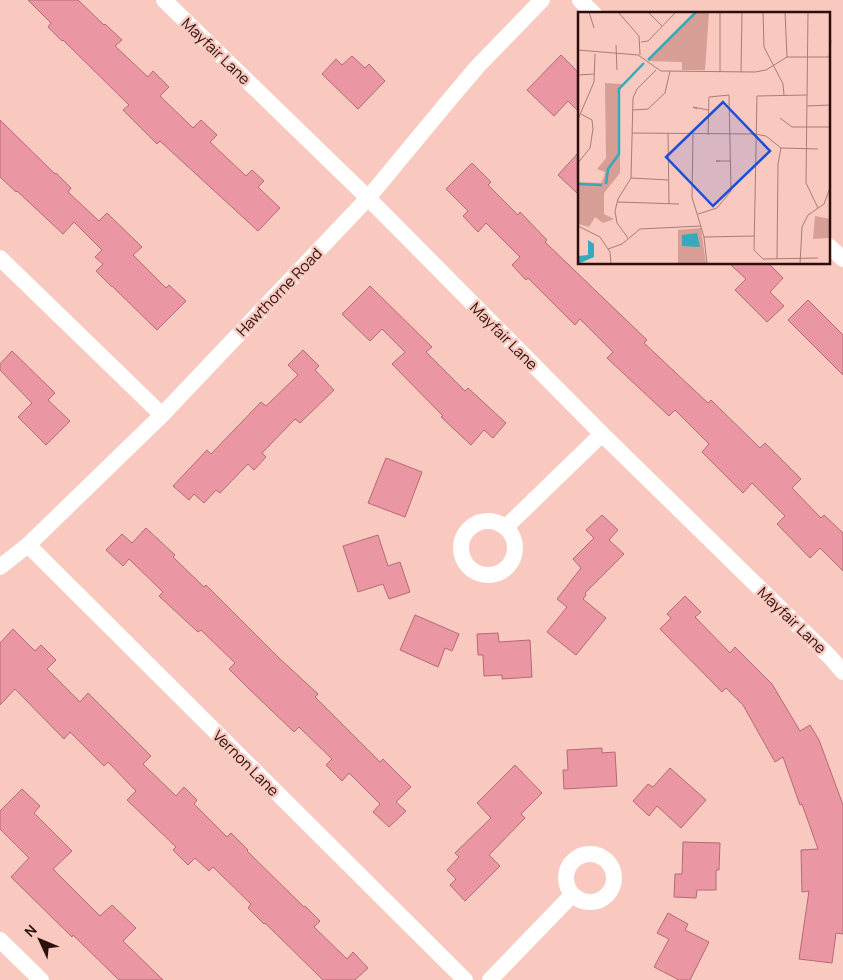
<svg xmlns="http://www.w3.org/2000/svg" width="843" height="980" font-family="Manrope,sans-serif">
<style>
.building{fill:#eb97a3;stroke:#b46a75}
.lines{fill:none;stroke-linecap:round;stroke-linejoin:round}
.street{stroke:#fff;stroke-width:16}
.labels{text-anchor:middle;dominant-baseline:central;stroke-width:5;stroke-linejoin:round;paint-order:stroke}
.street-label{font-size:15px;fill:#2c0f0b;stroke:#f9c8bf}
.inset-river{fill:none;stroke:#36a9bc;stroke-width:2.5}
.inset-road{fill:none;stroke:#a77e77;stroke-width:1}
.view{fill:#1d4ed8;fill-opacity:0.15;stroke:#1d4ed8;stroke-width:2.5}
.inset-edge{fill:none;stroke:#2c0f0b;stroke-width:2.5}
</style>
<rect width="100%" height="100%" fill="#f9c8bf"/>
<g class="building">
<path d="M28,0H78L104,25L105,24L122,40L115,46L148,77L153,71L169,87L160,96L193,128L201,120L217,135L210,142L246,176L252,170L264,181L258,187L280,208L258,231L160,141L157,144L123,110L129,105L63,40L62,41L48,27L51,23Z"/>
<path d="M561,55L579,73V112L568,101L554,116L527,90Z"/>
<path d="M352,56L365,68L369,64L385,81L358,109L322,74L336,59L342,65Z"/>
<path d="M0,120L55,174L56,173L71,188L68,192L99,221L107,213L142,247L133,255L166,288L169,285L186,301L157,330L112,286V287L96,271L103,264L95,257L102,250L74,222L63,234L17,191L16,192L0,177Z"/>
<path d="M579,152V195L558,175Z"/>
<path d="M472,163L491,182L488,185L518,215L520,212L547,240L545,242L647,340L644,343L708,403L711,400L760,448L765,443L801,479L792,488L821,518L824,515L843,533V571L820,548L810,558L777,524L785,516L752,483L743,493L702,452L709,444L675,410L669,416L607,358L613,352L580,319L575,325L528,278L526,280L512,265L520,257L486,223L478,232L463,216L468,211L446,189Z"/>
<path d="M730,264H769L783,278L770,292L784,306L767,322L735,290L746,279Z"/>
<path d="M370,286L432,347L426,352L465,391L468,388L506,423L493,438L484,430L471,445L441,417L443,416L392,364L405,352L382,329L370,341L342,314Z"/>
<path d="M808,300L843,335V375L788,320Z"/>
<path d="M303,350L319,366L315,370L334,390L300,423L295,419L262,453L266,457L254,470L248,464L220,493L216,490L204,503L194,494L189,500L173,486L207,450L211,454L261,402L266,406L298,375L288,365Z"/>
<path d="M12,351L55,393L48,400L70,421L46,445L18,417L32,403L0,370V364Z"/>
<path d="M386,458L422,472L405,517L368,503Z"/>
<path d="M602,515L618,530L609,540L624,554L585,593L586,595L583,599L606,618L576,655L547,632L567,607L557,599L581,568L573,559L594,538L586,530Z"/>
<path d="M146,528L175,555L173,557L204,587L206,585L279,658L318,694L315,697L380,762L383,759L411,787L396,802L406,811L389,827L373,812L380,804L349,773L342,781L326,765L332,759L299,727L294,732L246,686L229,669L235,663L201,630L198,632L159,596L163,592L129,559L123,566L106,550L122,534L132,543Z"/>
<path d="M378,535L388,566L400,562L410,592L389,599L383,584L358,592L343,546Z"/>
<path d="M685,596L701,612L695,617L730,653L735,647L772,684L800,731L810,725L819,740L843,805V934L836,933L832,963L799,959L809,891L802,892L801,850L818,849L802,804L800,805L783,757L775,762L743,705L726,688L722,692L660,629L671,618L667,614Z"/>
<path d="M415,615L459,634L452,651L445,648L438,667L400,650Z"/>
<path d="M13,629L35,651L41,645L56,660L47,669L80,702L88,693L151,756L143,764L176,796L184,787L197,800L194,804L227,837L231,833L248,850L247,851L304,907L305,906L320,921L314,927L347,959L353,952L368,968L355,980H323L265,923L264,924L248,908L251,904L213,867L209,871L195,858L188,865L173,850L176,847L127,800L136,791L108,762L104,766L70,732L64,739L15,689L0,705V643Z"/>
<path d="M498,633L499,642L530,640L532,677L502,679V675L484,676L483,655H478L477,634Z"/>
<path d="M602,748V753L615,752L617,786L564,789L563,770H568L567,750Z"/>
<path d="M515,765L542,793L521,814L525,818L489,855L500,866L465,901L450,885L456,879L447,870L459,857L455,853L491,818L477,803Z"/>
<path d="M670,768L706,800L681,828L657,806L649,816L633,801L648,784L653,787Z"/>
<path d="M22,789L40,806L34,813L72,851L53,869L100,916L112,905L136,928L123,941L163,980H119L73,935L72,937L11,877L29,858L0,829V811Z"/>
<path d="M683,842L720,843L719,870H716V890H697L696,898L674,897L675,874H682Z"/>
<path d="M668,913L688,924L685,930L709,942L690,980H679L654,967L669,939L657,933Z"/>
</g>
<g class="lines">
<g class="street">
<path d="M164,0L368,198L602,434L831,658L843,672"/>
<path d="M580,0L594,14"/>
<path d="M829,246L843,259"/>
<path d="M0,258L162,415"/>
<circle cx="488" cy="548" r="27"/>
<path d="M506,527L602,434"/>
<path d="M28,545L465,980"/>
<path d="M0,567L28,545L162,415L368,198L450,99L477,67L542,0"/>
<circle cx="590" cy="878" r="24"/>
<path d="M0,940L41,980"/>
<path d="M490,980L572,895"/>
</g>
</g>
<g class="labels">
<g class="street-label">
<text transform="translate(216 51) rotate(44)">Mayfair Lane</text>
<text transform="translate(279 292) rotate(-46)">Hawthorne Road</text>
<text transform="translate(504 336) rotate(45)">Mayfair Lane</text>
<text transform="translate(792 620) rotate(44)">Mayfair Lane</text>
<text transform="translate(246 763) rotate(45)">Vernon Lane</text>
</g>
</g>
<g transform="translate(578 12)">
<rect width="252" height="252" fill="#f9c8bf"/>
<path d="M119,0H131L127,58H104V50L70,49ZM27,71L45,72L42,77V161L26,181V202L36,207L25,211L17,205L11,215L1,212L0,170L23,171L26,165L27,160L19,157L28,146ZM237,204L252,207V226L235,227ZM123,216L128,252H100V218Z" fill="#d69e94"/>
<path d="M119,221L122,235L104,234V223ZM10,228L16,232V245L0,252V244L10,243Z" fill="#36a9bc"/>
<path class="inset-river" d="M70,48L118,0M0,172L24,173M28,172L30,157L41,142V77L66,51"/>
<path class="inset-road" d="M11,0L16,16M40,0L61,24L62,43M70,0L84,14M185,0L186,35L205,72L206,83M207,0L209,45M230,0L228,171L240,196M63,30L70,29L98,0M38,33L39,58M0,38L60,43L83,59L177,60L188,58L209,45H253M251,45L253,28M142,60V0M163,60L164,0M0,63L16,62M179,84L176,238L185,247L240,246M179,84L229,83M229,94L253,93M119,97L115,95L130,98M55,98L70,97L87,81L92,59M202,106L214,115H253M0,107L16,70L17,42M54,121L177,122L188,124L203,136L240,137M90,121L91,192M115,122L114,185L126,225L129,252M142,149H138H153M0,151L12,136L15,117L14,108L3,102M53,166L90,168M39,190L101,192M120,202L139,196L153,179L151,83L131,85L130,123M0,214L22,225L32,240L33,252M126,225L176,224M50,226L39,211L37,199L40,187L53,166L55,86L59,77L78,58M30,237L44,232L62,217L123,214M199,247L200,152L203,136M222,252L224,215L230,203L246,192L253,173"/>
<path class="view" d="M145,90L192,139L135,194L88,145Z"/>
<rect width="252" height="252" class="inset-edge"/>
</g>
<g transform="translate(40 940) rotate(314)" stroke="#f9c8bf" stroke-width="4" paint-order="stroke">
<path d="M0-4L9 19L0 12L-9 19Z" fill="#2c0f0b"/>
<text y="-8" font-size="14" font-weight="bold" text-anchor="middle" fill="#2c0f0b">N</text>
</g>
</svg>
